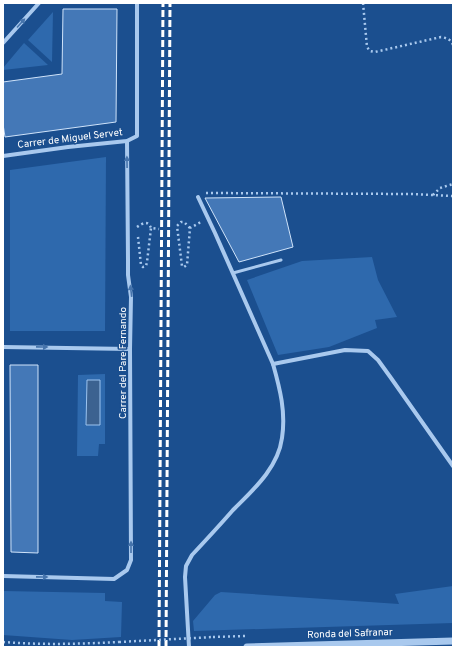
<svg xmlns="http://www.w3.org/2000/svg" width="456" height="650" font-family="Overpass,sans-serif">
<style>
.green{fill:#2e69ad}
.water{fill:#3c6290;stroke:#9cc4f0}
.building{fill:#4478b7;stroke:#cfe3fa}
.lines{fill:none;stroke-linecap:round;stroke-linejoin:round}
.path{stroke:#a9c9ee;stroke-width:2.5;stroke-dasharray:2 3;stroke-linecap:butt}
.service{stroke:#a9c9ee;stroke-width:3}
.minor{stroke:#a9c9ee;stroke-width:4}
.tertiary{stroke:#a9c9ee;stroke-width:7}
.rail{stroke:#fff;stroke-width:3;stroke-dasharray:7 3;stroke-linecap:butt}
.path-bridge{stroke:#a9c9ee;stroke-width:2.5;stroke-dasharray:2 3;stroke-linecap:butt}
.oneway{fill:#4674ac}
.labels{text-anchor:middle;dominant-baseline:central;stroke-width:3;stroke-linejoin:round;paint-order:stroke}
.street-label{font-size:10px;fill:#fff;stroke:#1b4f8f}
</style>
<rect width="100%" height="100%" fill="#1b4f8f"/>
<g class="green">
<path d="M53,12L52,62L28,40Z"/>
<path d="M24,43L48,65L3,70V68Z"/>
<path d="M106,157L105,331H10V170Z"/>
<path d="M372,257L378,280L397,317L375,320L377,328L329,347L278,355L247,280L302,261Z"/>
<path d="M105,374V444H99L98,456H77L78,375Z"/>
<path d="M453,586V623L194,631L193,621L215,595L221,592L399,604L395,594Z"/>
<path d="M3,591L105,593V601L122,602L121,637L72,640L3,635Z"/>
</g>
<path class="water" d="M87,380H100V425H86Z"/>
<g class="building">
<path d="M63,9H117L116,122L5,137L3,124V82L62,74Z"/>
<path d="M281,197L293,247L239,262L205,198Z"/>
<path d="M10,365H38V553L11,552Z"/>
</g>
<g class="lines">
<g class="path">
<path d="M363,3L367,47L370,51L375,52L441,37C446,38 451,39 453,45"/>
<path d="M206,193L411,194L453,196"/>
<path d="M433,195L440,188L453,184"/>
<path d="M137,227C143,223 148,220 151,228"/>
<path d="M190,228L184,222H181L177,226L182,266L184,267L187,265L190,228L201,222"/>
<path d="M138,237L141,265L143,267L146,266L147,262L151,228L159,229"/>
<path d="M213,637L245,636"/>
<path d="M3,642C42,645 80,644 119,642"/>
</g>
<path class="service" d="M233,273L281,260"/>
<g class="minor">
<path d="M3,43L39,3"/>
<path d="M3,156L68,147L127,141L137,136V3"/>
<path d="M3,347L130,349"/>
<path d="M273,364L345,350L368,351L378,360L391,378L453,466"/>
<path d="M3,576L114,579L127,570L131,560L130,349L131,297L128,275V259L127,141"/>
<path d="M189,647L185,577L186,566L192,555C206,540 220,525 233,510C253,490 278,468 282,438C286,412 280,389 273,364L215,233L198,197"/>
</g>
<path class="tertiary" d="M247,647L453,641"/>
<g class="rail">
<path d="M159,647L163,3"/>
<path d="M166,647L170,3"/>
</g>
<path class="path-bridge" d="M119,642L213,637"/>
</g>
<defs><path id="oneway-solid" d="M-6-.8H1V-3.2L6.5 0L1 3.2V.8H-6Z"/></defs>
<g class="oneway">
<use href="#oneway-solid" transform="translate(21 23) rotate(-48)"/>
<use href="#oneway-solid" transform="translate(127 162) rotate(-91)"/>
<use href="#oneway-solid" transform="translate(131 291) rotate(-97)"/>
<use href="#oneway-solid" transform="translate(42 347) rotate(1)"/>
<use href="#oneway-solid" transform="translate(131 547) rotate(-90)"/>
<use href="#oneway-solid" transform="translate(42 577) rotate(1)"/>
</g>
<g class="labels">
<g class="street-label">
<text transform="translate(70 139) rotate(-7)">Carrer de Miguel Servet</text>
<text transform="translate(123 363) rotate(-90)">Carrer del Pare Fernando</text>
<text transform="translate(350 634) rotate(-2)">Ronda del Safranar</text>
</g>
</g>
<rect width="456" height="650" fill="none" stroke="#ffffff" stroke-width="8"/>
</svg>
